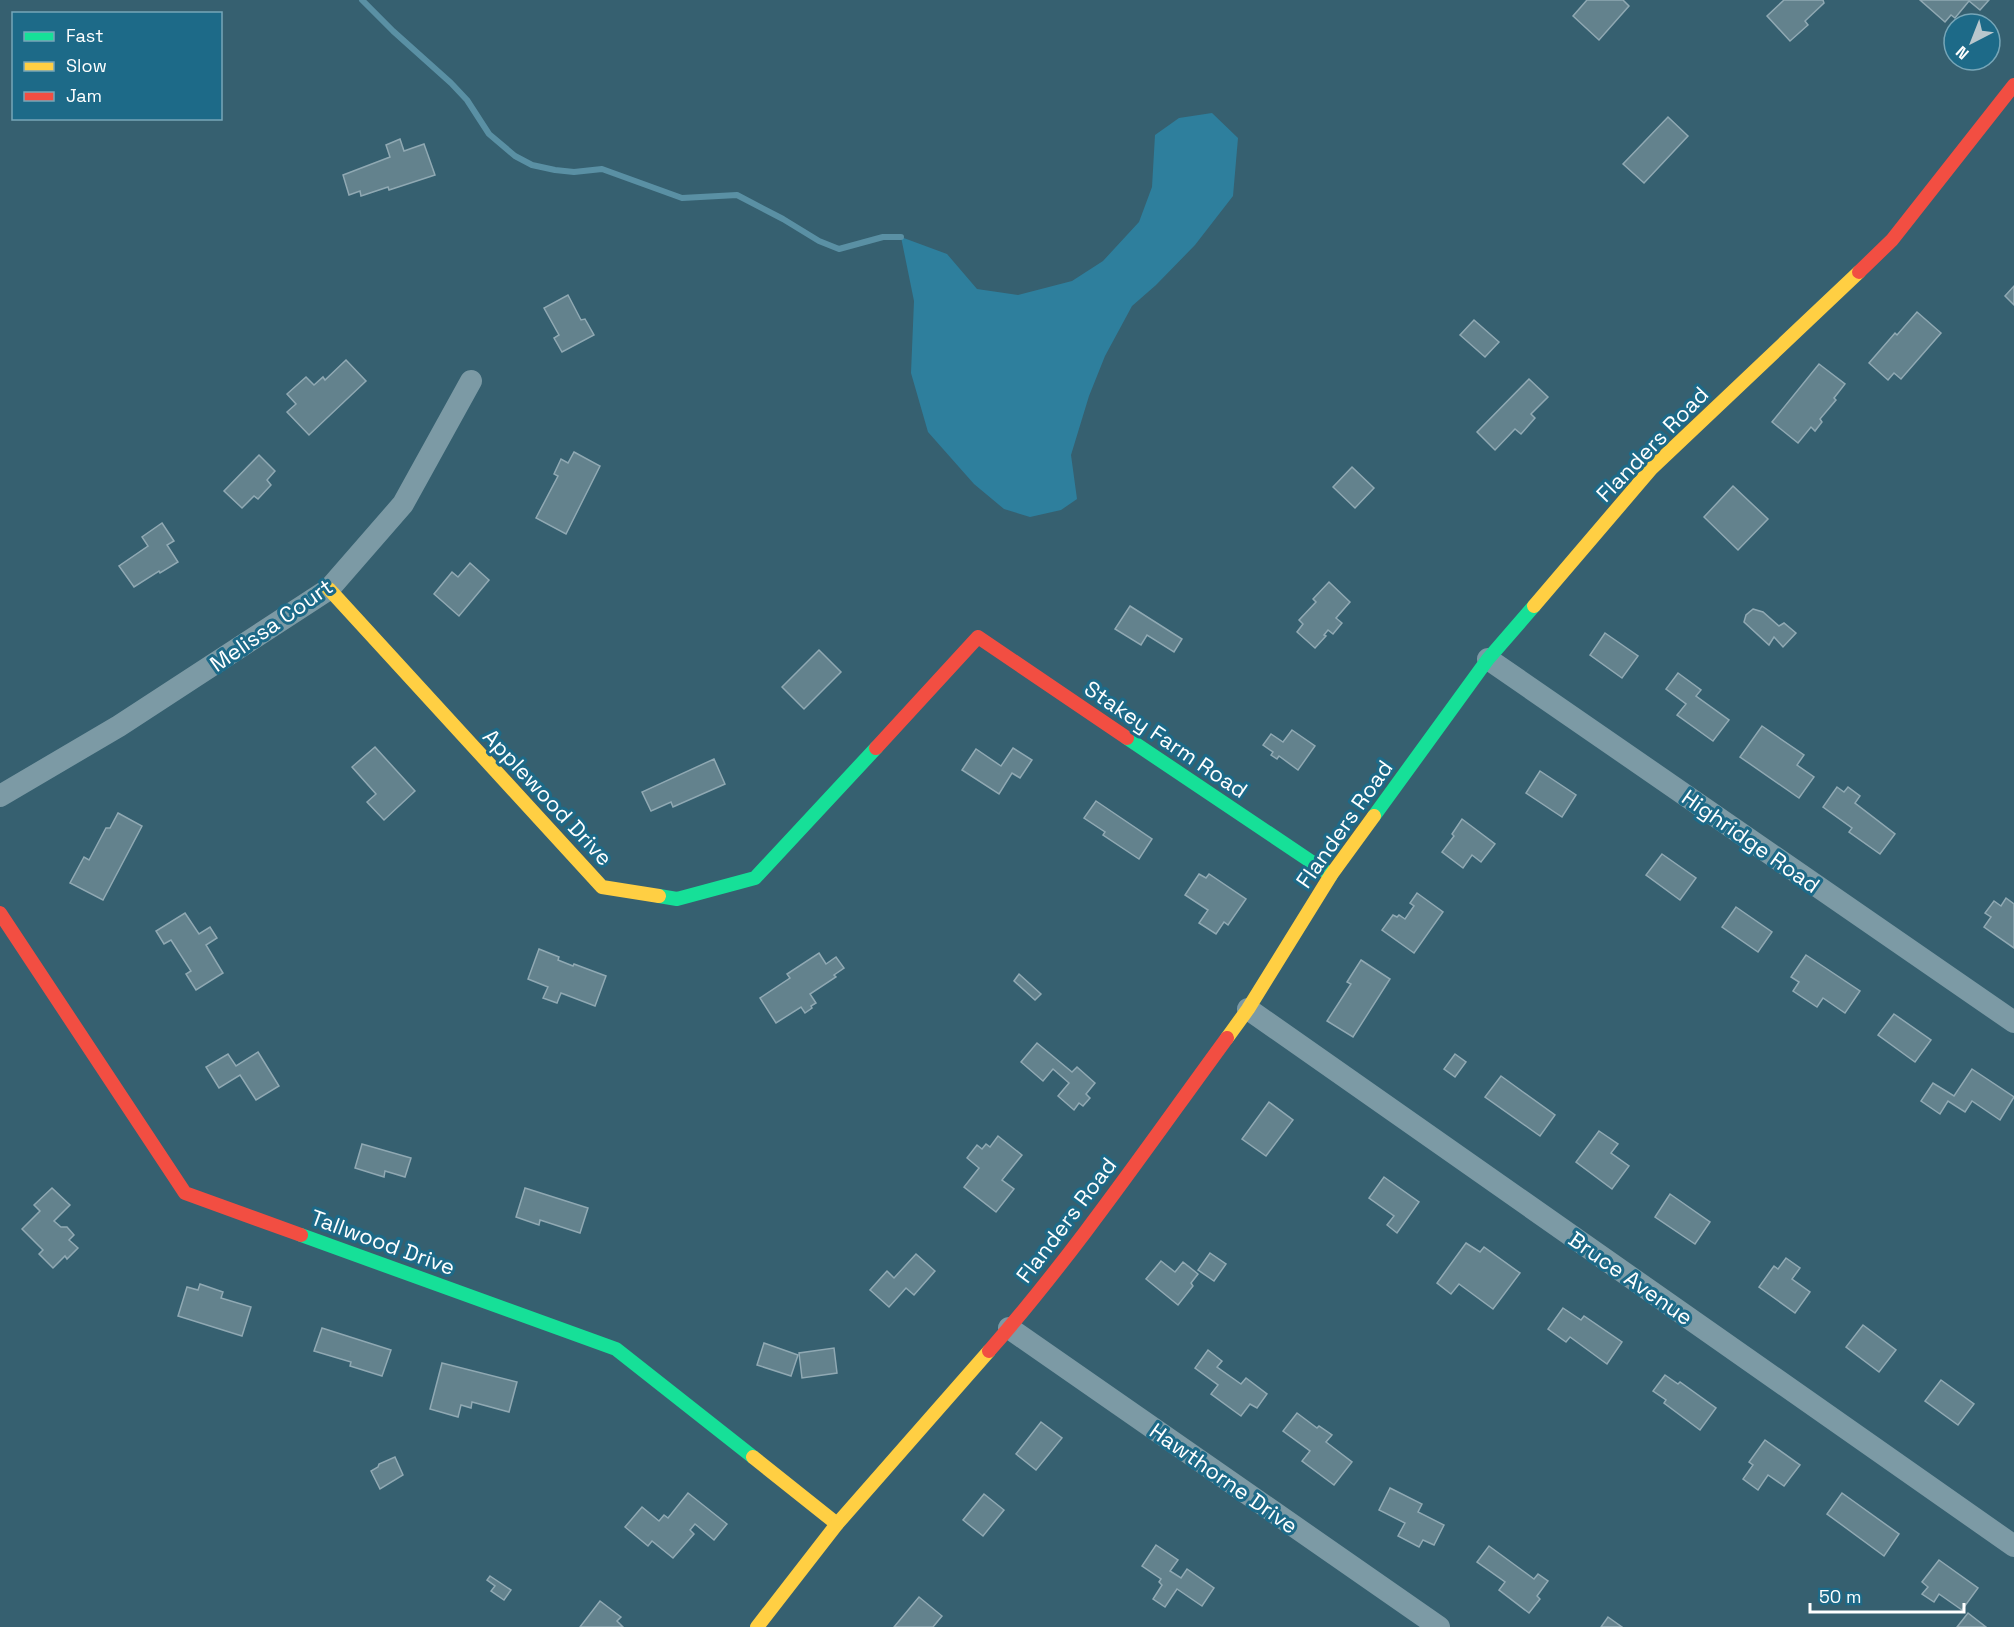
<svg xmlns="http://www.w3.org/2000/svg" width="2014" height="1627" font-family="'Space Grotesk',sans-serif">
<style>
.green{fill:#2e7f9d}
.lines{fill:none;stroke-linecap:round;stroke-linejoin:round}
.stream{stroke:#5a90a4;stroke-width:6}
.building{fill:#63828d;stroke:#90a9b3;stroke-width:1.5}
.street{stroke:#7c9aa5;stroke-width:22}
.fast{stroke:#16e098;stroke-width:14}
.slow{stroke:#ffcf43;stroke-width:14}
.jam{stroke:#f24e42;stroke-width:14}
.labels{text-anchor:middle;dominant-baseline:central;stroke-width:6;stroke-linejoin:round;paint-order:stroke}
.street-label{font-size:22px;fill:#fff;stroke:#1d6a88}
</style>
<rect width="100%" height="100%" fill="#366070"/>
<path class="green" d="M1212,113L1238,138L1233,196L1195,245L1156,285L1132,306L1105,356L1089,396L1071,455L1077,499L1061,510L1030,517L1004,509L974,484L928,432L911,373L914,301L901,237L947,254L977,289L1018,295L1072,281L1103,261L1139,222L1152,187L1155,135L1179,118Z"/>
<g class="lines">
<path class="stream" d="M362,0L393,31L451,83L467,100L489,134L515,156L532,165L555,170L574,172L602,169L682,198L737,195L783,219L819,241L839,249L883,237H901"/>
</g>
<g class="building">
<path d="M1587,0H1623L1629,6L1599,40L1573,16Z"/>
<path d="M1784,0H1823L1824,3L1805,21L1808,25L1790,41L1767,16Z"/>
<path d="M1920,0H1989L1980,10L1969,1L1955,18L1951,15L1945,22Z"/>
<path d="M1668,117L1688,136L1644,183L1623,164Z"/>
<path d="M400,139L404,151L424,144L435,175L389,190L388,187L361,196L360,191L349,195L343,175L390,157L386,145Z"/>
<path d="M2014,286V305L2005,296Z"/>
<path d="M568,295L581,320L585,319L594,335L562,352L554,338L559,335L544,308Z"/>
<path d="M1917,312L1941,333L1901,379L1894,373L1888,380L1869,363L1895,333L1897,335Z"/>
<path d="M1474,320L1499,342L1485,357L1460,335Z"/>
<path d="M346,360L366,381L309,435L287,412L296,404L287,394L306,377L314,385L323,377L325,380Z"/>
<path d="M1819,364L1845,384L1834,398L1836,400L1820,419L1822,422L1815,431L1811,427L1798,443L1772,422Z"/>
<path d="M1529,379L1548,397L1531,414L1535,418L1521,434L1515,429L1495,450L1477,432Z"/>
<path d="M574,452L600,466L566,534L536,518L558,476L554,474L561,459L568,463Z"/>
<path d="M259,455L275,471L267,480L271,485L258,499L254,496L242,508L224,491Z"/>
<path d="M1352,467L1374,488L1355,508L1333,487Z"/>
<path d="M1733,486L1768,519L1738,550L1704,517Z"/>
<path d="M162,523L174,541L167,545L178,562L160,573L159,571L134,587L119,566L148,546L142,537Z"/>
<path d="M470,563L489,580L459,616L434,594L452,572L458,577Z"/>
<path d="M1329,582L1350,602L1336,618L1342,623L1333,634L1328,630L1324,635L1326,636L1315,648L1297,632L1303,624L1299,620L1316,602L1313,599Z"/>
<path d="M1130,606L1182,639L1174,652L1147,635L1141,645L1115,629Z"/>
<path d="M1753,609L1763,612L1779,626L1784,623L1796,633L1783,647L1774,637L1769,645L1744,622L1746,615Z"/>
<path d="M1605,633L1638,656L1622,678L1590,655Z"/>
<path d="M819,650L841,672L804,709L782,687Z"/>
<path d="M1678,673L1701,690L1696,696L1729,720L1713,741L1677,715L1686,704L1666,689Z"/>
<path d="M1762,726L1804,755L1797,765L1814,777L1799,798L1740,757Z"/>
<path d="M1292,730L1315,746L1298,770L1279,756L1277,759L1271,755L1273,752L1263,745L1271,734L1283,742Z"/>
<path d="M375,747L415,791L384,820L367,802L376,794L352,767Z"/>
<path d="M1013,748L1032,760L1020,778L1012,773L999,794L962,770L976,749L1001,766Z"/>
<path d="M714,759L725,784L673,807L671,802L651,811L642,792Z"/>
<path d="M1540,771L1576,795L1562,817L1526,793Z"/>
<path d="M1837,787L1844,792L1848,787L1860,796L1855,803L1895,834L1880,854L1849,832L1852,828L1823,807Z"/>
<path d="M1096,801L1152,839L1139,859L1103,835L1105,832L1084,818Z"/>
<path d="M118,813L142,826L103,900L70,883L84,857L89,860L106,828H110Z"/>
<path d="M1462,819L1495,844L1481,862L1472,855L1463,868L1442,852L1454,836L1452,834Z"/>
<path d="M1662,854L1696,878L1680,900L1646,875Z"/>
<path d="M1199,874L1206,878L1209,874L1246,899L1228,925L1224,922L1216,934L1199,923L1208,910L1185,895Z"/>
<path d="M1417,893L1443,912L1414,953L1382,930L1393,915L1397,917L1399,915L1405,919L1414,906L1410,903Z"/>
<path d="M2006,898L2014,904V948L1984,927L1991,917L1985,913L1994,901L2001,906Z"/>
<path d="M1736,907L1772,932L1758,952L1722,927Z"/>
<path d="M185,913L199,934L210,927L217,938L206,945L223,973L196,990L186,974L191,971L171,940L164,944L156,931Z"/>
<path d="M539,949L559,957L558,960L573,966L574,964L606,976L595,1006L561,993L557,1003L543,998L548,987L528,979Z"/>
<path d="M819,953L826,964L836,957L844,968L834,975L836,977L810,994L816,1003L811,1006L812,1008L805,1013L801,1007L776,1023L760,998L790,978L787,974Z"/>
<path d="M1806,955L1860,991L1845,1013L1823,998L1817,1007L1793,991L1799,982L1791,977Z"/>
<path d="M1361,960L1390,979L1353,1037L1327,1021L1351,984L1347,982Z"/>
<path d="M1019,974L1041,994L1035,1000L1014,981Z"/>
<path d="M1894,1014L1931,1040L1915,1062L1878,1035Z"/>
<path d="M1037,1043L1072,1072L1077,1067L1095,1083L1086,1094L1090,1098L1083,1106L1079,1103L1074,1110L1058,1096L1069,1083L1053,1069L1043,1081L1021,1062Z"/>
<path d="M258,1052L279,1086L256,1100L240,1075L219,1088L206,1067L228,1054L236,1066Z"/>
<path d="M1455,1054L1466,1062L1455,1077L1444,1069Z"/>
<path d="M1972,1069L2014,1097L2000,1120L1972,1101L1965,1112L1948,1101L1940,1114L1921,1101L1933,1083L1954,1096Z"/>
<path d="M1501,1076L1555,1115L1540,1136L1485,1097Z"/>
<path d="M1269,1102L1293,1120L1266,1156L1242,1139Z"/>
<path d="M1599,1131L1618,1144L1611,1153L1629,1166L1612,1189L1576,1162Z"/>
<path d="M998,1136L1022,1155L1002,1180L1014,1189L996,1212L964,1187L979,1168L967,1158L977,1145L982,1149L986,1144L990,1147Z"/>
<path d="M362,1144L411,1158L405,1177L385,1171L384,1177L355,1168Z"/>
<path d="M1384,1177L1419,1202L1397,1233L1387,1225L1394,1216L1369,1198Z"/>
<path d="M52,1188L70,1205L54,1221L61,1227H67L74,1235L69,1240L78,1248L67,1259L65,1256L53,1268L39,1254L43,1250L22,1229L40,1211L34,1205Z"/>
<path d="M525,1188L588,1208L580,1233L540,1220L539,1225L516,1217Z"/>
<path d="M1670,1194L1710,1222L1695,1244L1655,1217Z"/>
<path d="M1466,1243L1480,1252L1484,1247L1520,1273L1493,1309L1459,1284L1451,1294L1437,1283Z"/>
<path d="M1210,1253L1226,1264L1214,1281L1198,1270Z"/>
<path d="M916,1254L935,1271L914,1295L906,1288L889,1307L870,1290L887,1271L894,1278Z"/>
<path d="M1786,1258L1800,1268L1792,1279L1810,1292L1795,1313L1759,1287L1774,1266L1778,1269Z"/>
<path d="M1161,1261L1175,1272L1183,1262L1198,1274L1191,1283L1193,1286L1178,1305L1146,1279Z"/>
<path d="M200,1284L223,1292L221,1298L251,1307L242,1336L178,1316L187,1287L198,1290Z"/>
<path d="M1563,1308L1581,1320L1584,1316L1622,1342L1607,1364L1570,1337L1566,1342L1548,1329Z"/>
<path d="M1863,1325L1896,1350L1879,1372L1846,1347Z"/>
<path d="M322,1328L391,1350L382,1376L350,1366L351,1362L314,1351Z"/>
<path d="M764,1343L798,1355L791,1376L757,1365Z"/>
<path d="M834,1348L837,1373L802,1378L799,1353Z"/>
<path d="M1208,1350L1222,1361L1217,1367L1241,1384L1246,1378L1267,1394L1257,1408L1250,1404L1241,1416L1211,1394L1218,1385L1195,1368Z"/>
<path d="M442,1363L517,1382L509,1412L472,1402L471,1408L461,1405L458,1417L430,1409Z"/>
<path d="M1665,1375L1678,1384L1680,1382L1716,1408L1700,1430L1664,1403L1666,1400L1653,1391Z"/>
<path d="M1941,1380L1974,1404L1958,1425L1925,1401Z"/>
<path d="M1297,1413L1317,1428L1319,1426L1332,1435L1326,1442L1352,1462L1334,1485L1302,1461L1310,1451L1283,1431Z"/>
<path d="M1041,1422L1062,1438L1036,1470L1016,1454Z"/>
<path d="M1765,1440L1800,1465L1784,1486L1768,1475L1758,1490L1743,1479L1753,1465L1749,1462Z"/>
<path d="M395,1457L403,1475L380,1489L371,1471L378,1467L379,1464Z"/>
<path d="M1390,1488L1422,1504L1418,1512L1444,1525L1434,1545L1423,1540L1419,1547L1398,1536L1405,1523L1379,1510Z"/>
<path d="M688,1493L727,1524L714,1540L695,1524L690,1530L694,1534L673,1558L652,1541L648,1546L625,1527L642,1507L659,1521L664,1515L668,1518Z"/>
<path d="M1842,1493L1899,1534L1884,1556L1827,1514Z"/>
<path d="M984,1494L1004,1510L983,1536L963,1520Z"/>
<path d="M1156,1545L1178,1560L1170,1571L1181,1578L1187,1569L1214,1588L1202,1606L1177,1589L1165,1607L1153,1599L1162,1585L1159,1582L1161,1579L1142,1566Z"/>
<path d="M1489,1546L1534,1579L1538,1574L1548,1581L1537,1596L1540,1599L1529,1613L1499,1590L1505,1582L1477,1562Z"/>
<path d="M1939,1560L1978,1588L1962,1610L1939,1594L1934,1602L1922,1594L1928,1587L1922,1582Z"/>
<path d="M490,1576L511,1590L504,1600L491,1591L495,1586L487,1580Z"/>
<path d="M919,1597L942,1616L933,1627H894Z"/>
<path d="M600,1601L621,1617L617,1621L623,1627H580Z"/>
<path d="M1968,1613L1986,1627H1957Z"/>
<path d="M1608,1617L1622,1627H1601Z"/>
</g>
<g class="lines">
<g class="street">
<path d="M1488,659L2014,1022"/>
<path d="M0,796L119,726L329,589L403,504L471,381"/>
<path d="M1248,1009L2014,1546"/>
<path d="M1009,1328L1439,1627"/>
</g>
<g class="fast">
<path d="M1127,738L1331,875"/>
<path d="M1374,816L1488,659L1534,606"/>
<path d="M659,896L677,899L755,878L876,748"/>
<path d="M301,1235L616,1349L753,1457"/>
</g>
<g class="slow">
<path d="M329,589L602,887L659,896"/>
<path d="M1534,606L1651,469L1859,272"/>
<path d="M1227,1038L1248,1009L1331,875L1374,816"/>
<path d="M753,1457L837,1524"/>
<path d="M757,1627L837,1524L989,1351"/>
</g>
<g class="jam">
<path d="M1859,272L1892,240L2014,85"/>
<path d="M876,748L978,637L1127,738"/>
<path d="M0,913L185,1193L301,1235"/>
<path d="M989,1351C1075,1253 1150,1143 1227,1038"/>
</g>
</g>
<g class="labels">
<g class="street-label">
<text transform="translate(1652 444) rotate(-46)">Flanders Road</text>
<text transform="translate(271 625) rotate(-35)">Melissa Court</text>
<text transform="translate(1166 739) rotate(34)">Stakey Farm Road</text>
<text transform="translate(548 797) rotate(47)">Applewood Drive</text>
<text transform="translate(1344 824) rotate(-55)">Flanders Road</text>
<text transform="translate(1751 841) rotate(35)">Highridge Road</text>
<text transform="translate(1066 1220) rotate(-53)">Flanders Road</text>
<text transform="translate(383 1242) rotate(20)">Tallwood Drive</text>
<text transform="translate(1631 1278) rotate(35)">Bruce Avenue</text>
<text transform="translate(1224 1478) rotate(35)">Hawthorne Drive</text>
</g>
</g>
<rect x="12" y="12" width="210" height="108" fill="#1d6a88" stroke="#77a6b8" stroke-width="1.5"/>
<rect x="24" y="32" width="30" height="9" fill="#16e098" stroke="#77a6b8" stroke-width="1.5"/>
<text x="66" y="42" font-size="18" fill="#ffffff">Fast</text>
<rect x="24" y="62" width="30" height="9" fill="#ffcf43" stroke="#77a6b8" stroke-width="1.5"/>
<text x="66" y="72" font-size="18" fill="#ffffff">Slow</text>
<rect x="24" y="92" width="30" height="9" fill="#f24e42" stroke="#77a6b8" stroke-width="1.5"/>
<text x="66" y="102" font-size="18" fill="#ffffff">Jam</text>
<g transform="translate(1972 42) rotate(222)"><circle r="28" fill="#1d6a88" stroke="#77a6b8" stroke-width="1.5"/>
<path d="M0-4.5L10 22L0 15L-10 22Z" fill="#b9c7cd"/>
<text y="-9" font-size="16" font-weight="bold" text-anchor="middle" fill="#ffffff">N</text>
</g>
<path d="M1810 1603v9h154v-9" fill="none" stroke="#ffffff" stroke-width="3"/>
<text x="1819" y="1603" font-size="18" fill="#ffffff" stroke="#1d6a88" stroke-width="4.5" paint-order="stroke">50 m</text>
</svg>
